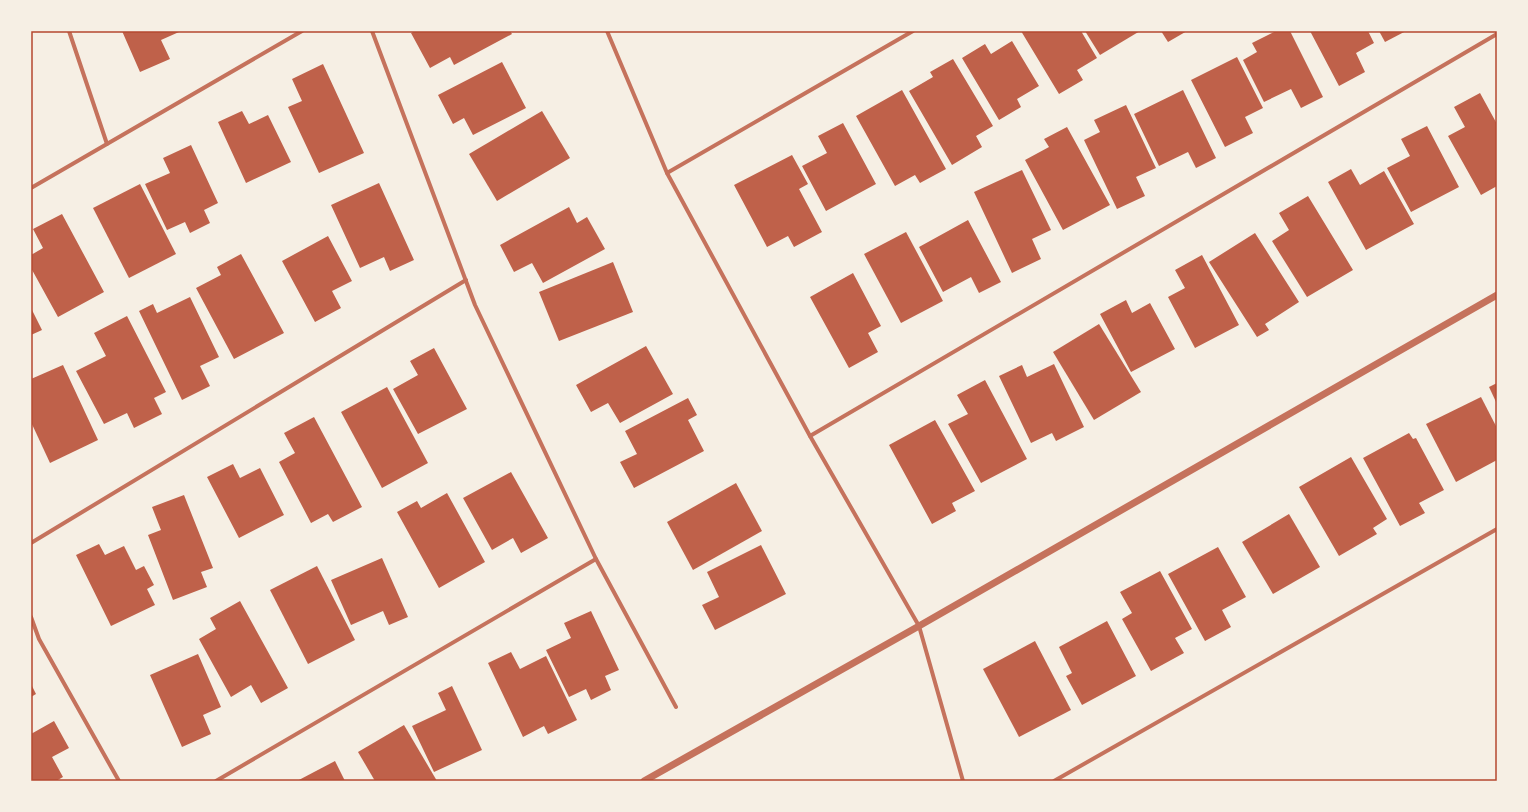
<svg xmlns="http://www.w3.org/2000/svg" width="1528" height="812" font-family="'PT Sans',sans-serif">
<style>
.building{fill:#bf614a}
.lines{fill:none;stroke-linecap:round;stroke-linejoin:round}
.minor{stroke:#c5725c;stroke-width:4}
.tertiary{stroke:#c5725c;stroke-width:7}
.neatline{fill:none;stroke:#b5482f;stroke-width:1.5}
</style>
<rect width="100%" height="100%" fill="#f6efe4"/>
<g class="building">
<path d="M122,31H179V32L161,40L170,59L140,72Z"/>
<path d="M415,31H510L512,34L454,65L450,57L430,68L411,33Z"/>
<path d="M1021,31H1081L1097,58L1077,70L1083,80L1059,94Z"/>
<path d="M1085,31H1140L1100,55Z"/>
<path d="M1161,31H1187L1168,42Z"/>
<path d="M1276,31H1290L1323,97L1301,108L1291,89L1264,102L1243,60L1257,52L1252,43Z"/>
<path d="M1310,31H1368L1374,43L1356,53L1365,72L1339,86Z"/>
<path d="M1379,31H1406L1385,42Z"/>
<path d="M1012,41L1039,86L1017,99L1021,107L999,120L962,58L985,44L991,54Z"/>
<path d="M1237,57L1263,108L1245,117L1253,133L1225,147L1191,80Z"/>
<path d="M953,59L993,126L976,136L982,147L952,165L909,91L933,77L930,72Z"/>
<path d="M502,62L526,108L473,135L464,118L453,124L438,95Z"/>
<path d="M323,64L364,153L319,173L288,107L302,101L292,79Z"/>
<path d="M902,90L946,169L920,183L915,175L895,186L856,116Z"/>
<path d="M1183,90L1216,158L1196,168L1188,152L1159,166L1134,114Z"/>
<path d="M1480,93L1497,124V186L1481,195L1448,136L1465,127L1454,107Z"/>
<path d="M1126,105L1156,168L1136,177L1145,196L1117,209L1084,140L1100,132L1094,120Z"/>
<path d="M242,111L249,124L268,115L291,162L246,183L218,122Z"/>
<path d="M542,111L570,158L497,201L469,154Z"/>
<path d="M843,123L876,184L826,211L802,166L827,153L818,136Z"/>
<path d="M1427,126L1459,187L1411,212L1387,168L1410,156L1401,139Z"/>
<path d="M1067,127L1110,205L1063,230L1025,160L1049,147L1044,139Z"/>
<path d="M191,145L218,203L204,210L210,223L190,233L185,222L167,230L145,184L170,173L163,158Z"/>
<path d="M792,155L808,184L799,189L822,232L794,247L788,236L767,247L734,185Z"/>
<path d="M1351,169L1360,185L1384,171L1414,224L1366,250L1328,182Z"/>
<path d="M1022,170L1051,230L1032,239L1041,259L1012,273L974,192Z"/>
<path d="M379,183L414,260L390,271L384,257L360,268L331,205Z"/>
<path d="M140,184L176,254L129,278L93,208Z"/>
<path d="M1308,196L1353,270L1307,297L1272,241L1289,230L1279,213Z"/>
<path d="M569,207L577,223L587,217L605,249L543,283L532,263L514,272L500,245Z"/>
<path d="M62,214L104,292L58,317L31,268V255L43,248L33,229Z"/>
<path d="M968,220L1001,282L979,293L971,277L943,292L919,247Z"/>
<path d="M906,232L943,301L901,323L864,254Z"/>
<path d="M1255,233L1299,302L1265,324L1269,330L1257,337L1209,262Z"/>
<path d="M328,236L352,281L332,291L341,308L315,322L282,261Z"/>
<path d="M241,254L284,333L234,359L196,288L221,275L217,267Z"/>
<path d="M1202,255L1239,325L1195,348L1168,297L1185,288L1175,270Z"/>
<path d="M613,262L633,312L559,341L539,292Z"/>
<path d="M853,273L881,326L868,333L878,352L849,368L810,297Z"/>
<path d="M190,297L219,357L200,366L210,386L182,400L139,311L153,304L157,313Z"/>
<path d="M1126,300L1132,313L1150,303L1175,349L1131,372L1100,314Z"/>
<path d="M31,308L42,330L31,335Z"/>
<path d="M127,316L166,392L154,398L162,414L134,428L127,413L104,424L76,371L106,356L94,333Z"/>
<path d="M1099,324L1141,392L1094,420L1053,352Z"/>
<path d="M646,346L673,394L620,423L608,403L591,412L576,385Z"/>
<path d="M434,348L467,409L418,434L393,389L418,375L410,361Z"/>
<path d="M1054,364L1084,427L1056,441L1052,433L1031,443L999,376L1022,365L1027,377Z"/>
<path d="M63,365L98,440L50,463L31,422V379Z"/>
<path d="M985,380L1027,459L981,483L948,424L968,414L957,395Z"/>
<path d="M1497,383V404L1489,387Z"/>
<path d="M387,387L428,463L382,488L341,412Z"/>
<path d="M1481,397L1497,428V460L1456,482L1426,424Z"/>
<path d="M688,398L697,415L688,420L704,451L634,488L620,462L637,454L625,431Z"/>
<path d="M314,417L362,507L333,522L328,514L311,523L279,462L295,453L284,433Z"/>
<path d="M935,420L975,491L952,503L956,511L932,524L889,445Z"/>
<path d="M1409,433L1413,439L1416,438L1444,490L1419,503L1425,513L1400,526L1363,458Z"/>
<path d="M1351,457L1387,519L1373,528L1377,534L1339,556L1299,487Z"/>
<path d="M233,464L240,478L260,468L284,515L239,538L207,477Z"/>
<path d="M511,472L548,538L521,553L513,538L492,550L463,498Z"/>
<path d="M736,483L762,531L693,570L667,522Z"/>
<path d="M447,493L485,562L439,588L397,512L417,501L421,508Z"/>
<path d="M184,495L213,568L201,572L207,587L173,600L148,535L161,530L152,507Z"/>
<path d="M1289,514L1320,567L1273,594L1242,542Z"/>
<path d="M99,544L105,555L124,546L136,570L144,566L154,585L147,589L155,605L111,626L76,555Z"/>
<path d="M761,545L786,594L715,630L702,605L719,597L707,572Z"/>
<path d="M1218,547L1246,597L1222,610L1231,627L1205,641L1168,574Z"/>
<path d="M382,558L408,617L389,625L383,611L351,625L331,580Z"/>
<path d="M317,566L355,640L308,664L270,590Z"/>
<path d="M1160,571L1192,629L1175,638L1184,653L1151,671L1122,619L1132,613L1120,592Z"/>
<path d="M240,601L288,688L261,703L251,685L231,697L199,639L216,629L210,618Z"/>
<path d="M591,611L619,670L605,676L611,690L591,700L586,689L569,697L546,650L571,638L564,623Z"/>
<path d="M1107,621L1136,676L1082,705L1066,676L1072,673L1059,647Z"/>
<path d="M1035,641L1071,710L1019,737L983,669Z"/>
<path d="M511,652L520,669L546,656L577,720L548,734L544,726L523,737L488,663Z"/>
<path d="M198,654L221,707L203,715L211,734L182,747L150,675Z"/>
<path d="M31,684L36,694L31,697Z"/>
<path d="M452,686L482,750L434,772L412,726L446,710L438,693Z"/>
<path d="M54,721L69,748L52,757L63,777L56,781H31V734Z"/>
<path d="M404,725L437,781H375L358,752Z"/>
<path d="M335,761L345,781H297Z"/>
</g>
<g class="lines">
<g class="minor">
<path d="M69,31L107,144"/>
<path d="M372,31L475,305L596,559L676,707"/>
<path d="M607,31L667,173L810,436L919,626L963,781"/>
<path d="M667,173L913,31"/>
<path d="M31,188L302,31"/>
<path d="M810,436L1497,34"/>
<path d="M31,543L466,280"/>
<path d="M31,617L39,639L119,781"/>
<path d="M216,781L596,559"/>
<path d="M1054,781L1497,529"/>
</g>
<path class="tertiary" d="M644,781L919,626L1497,295"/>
</g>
<rect width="1528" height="812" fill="none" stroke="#f6efe4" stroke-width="64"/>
<rect x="32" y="32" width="1464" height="748" class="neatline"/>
</svg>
